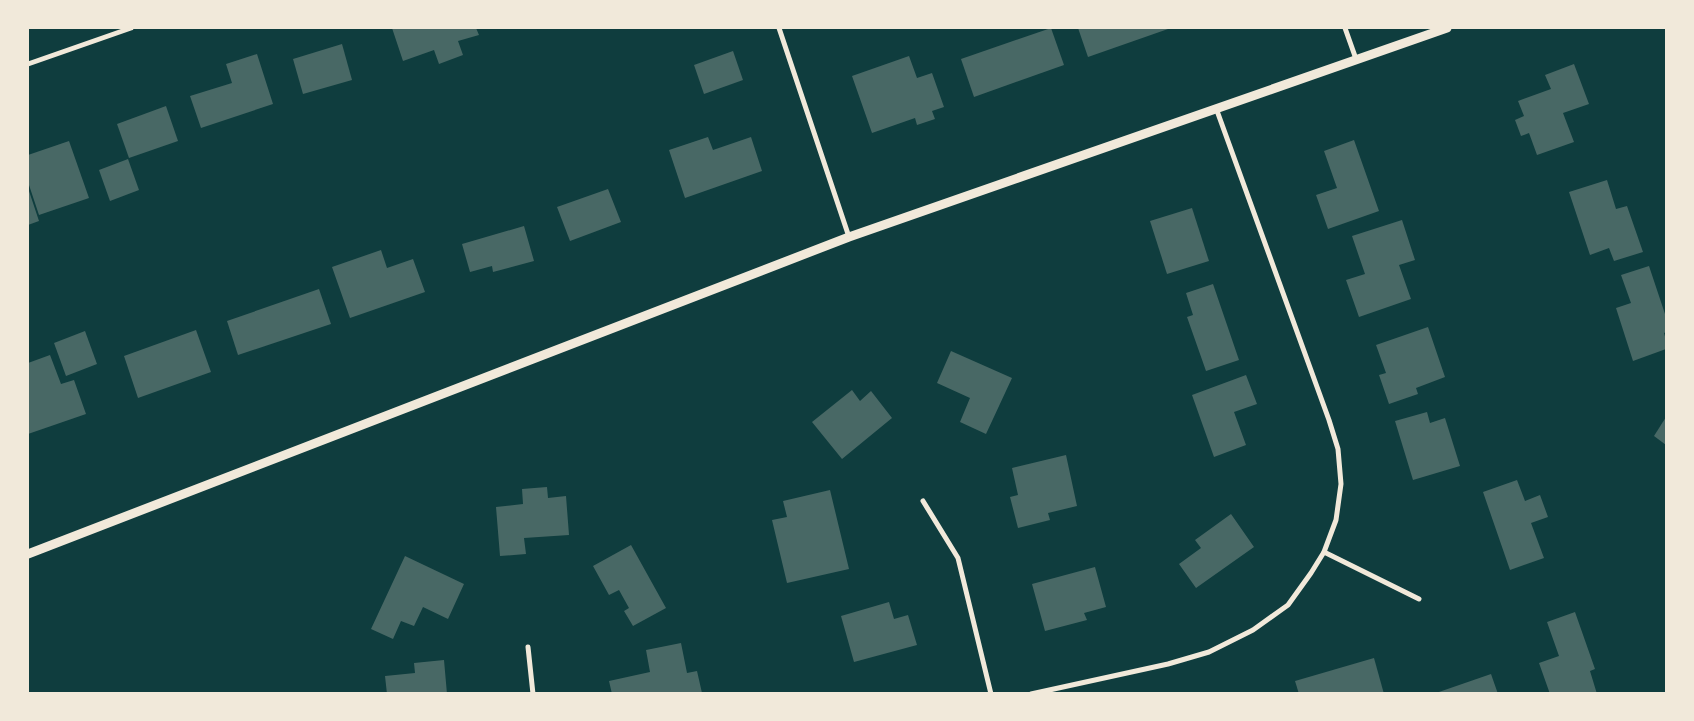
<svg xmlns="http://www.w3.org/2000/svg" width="1694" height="721" font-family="Figtree,sans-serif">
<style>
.building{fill:#486865}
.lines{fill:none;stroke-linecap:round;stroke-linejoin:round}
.minor{stroke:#f1e9da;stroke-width:5}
.tertiary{stroke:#f1e9da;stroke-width:9}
</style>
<rect width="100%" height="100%" fill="#0f3d3e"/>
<g class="building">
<path d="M392,28H476L479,35L458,41L463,55L439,64L434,50L403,61Z"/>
<path d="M1051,28L1064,65L974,97L961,59Z"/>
<path d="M1078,28H1168V29L1088,57Z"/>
<path d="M342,44L352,80L303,94L293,59Z"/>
<path d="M733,51L743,80L704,94L694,65Z"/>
<path d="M257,54L273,104L201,128L190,96L232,83L226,64Z"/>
<path d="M909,56L917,78L932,73L944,107L932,111L935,119L917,125L915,118L872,133L852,76Z"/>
<path d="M1574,64L1589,104L1563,113L1574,142L1537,155L1529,133L1521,136L1515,120L1524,116L1518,101L1551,89L1545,75Z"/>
<path d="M166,106L178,141L129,158L117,124Z"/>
<path d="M708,137L713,150L751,137L762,171L685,198L669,150Z"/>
<path d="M1354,140L1379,211L1328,229L1316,195L1337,188L1324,151Z"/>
<path d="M69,141L89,198L39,215L28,182V155Z"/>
<path d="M128,159L139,190L110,201L99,170Z"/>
<path d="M1607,180L1616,209L1627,206L1643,252L1614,261L1609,248L1590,255L1569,192Z"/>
<path d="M608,189L621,222L570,241L557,207Z"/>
<path d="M29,191L39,221L28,225V192Z"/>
<path d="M1192,208L1209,261L1167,274L1150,221Z"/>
<path d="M1402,220L1415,260L1399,265L1411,299L1359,317L1346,280L1365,274L1352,236Z"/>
<path d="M524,226L534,261L493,272L492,266L470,272L462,244Z"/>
<path d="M381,250L387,268L413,259L425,292L350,318L332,267Z"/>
<path d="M1649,266L1666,317V332L1664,333L1666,340V349L1633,361L1616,308L1631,303L1621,275Z"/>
<path d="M1213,284L1239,360L1206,371L1187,317L1193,315L1186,293Z"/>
<path d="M319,289L331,324L238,355L227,321Z"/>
<path d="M1428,327L1445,377L1416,388L1418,394L1389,404L1379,375L1386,373L1376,345Z"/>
<path d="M196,330L211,372L138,398L124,356Z"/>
<path d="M85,331L97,364L66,376L54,343Z"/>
<path d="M951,351L1012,378L986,434L960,422L970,398L937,383Z"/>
<path d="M50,355L61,384L74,380L86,414L28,434V363Z"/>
<path d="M1246,375L1257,404L1234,412L1246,445L1214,457L1192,395Z"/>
<path d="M852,390L860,401L871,391L892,418L842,459L812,422Z"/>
<path d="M1427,412L1430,423L1445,418L1460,466L1413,480L1395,421Z"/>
<path d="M1666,417V445L1654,436Z"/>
<path d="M1066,455L1077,506L1048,513L1050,520L1018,528L1010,497L1018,495L1012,468Z"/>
<path d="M1517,480L1525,501L1540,495L1548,517L1531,523L1544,558L1510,570L1483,492Z"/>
<path d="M547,487L548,498L566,496L569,535L524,538L526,554L500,556L496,507L523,504L522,489Z"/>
<path d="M830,490L849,569L787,583L772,520L787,517L783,501Z"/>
<path d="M1231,514L1254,547L1196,588L1179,564L1201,548L1195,540Z"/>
<path d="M631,545L666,608L633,626L624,611L629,608L619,590L609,595L593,566Z"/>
<path d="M405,556L464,584L448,619L423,607L414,626L401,621L393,639L371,629Z"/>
<path d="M1095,567L1106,607L1084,613L1087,620L1045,631L1032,584Z"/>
<path d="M889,602L894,619L908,615L917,645L854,662L841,616Z"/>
<path d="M1575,612L1595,669L1590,671L1597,694H1550L1539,663L1559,656L1547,622Z"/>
<path d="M681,643L687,673L697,671L702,693L612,694L609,681L650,672L646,650Z"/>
<path d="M1374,658L1384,694H1299L1295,681Z"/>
<path d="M444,660L447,694H387L385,676L415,673L414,663Z"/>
<path d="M1491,674L1498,694H1436V693Z"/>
</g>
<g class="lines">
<g class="minor">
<path d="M779,28L849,237"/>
<path d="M1345,28L1356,59"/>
<path d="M28,64L131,28"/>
<path d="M923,501L958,558L991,694"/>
<path d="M1324,552L1419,599"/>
<path d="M528,647L533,694"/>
<path d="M1031,694L1168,664L1209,652L1253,630L1288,605L1311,573L1324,552L1336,520L1341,484L1338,449L1329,420L1216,108"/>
</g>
<path class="tertiary" d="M28,554L849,237L1447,28"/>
</g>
<rect width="1694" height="721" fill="none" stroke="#f1e9da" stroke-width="58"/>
</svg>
